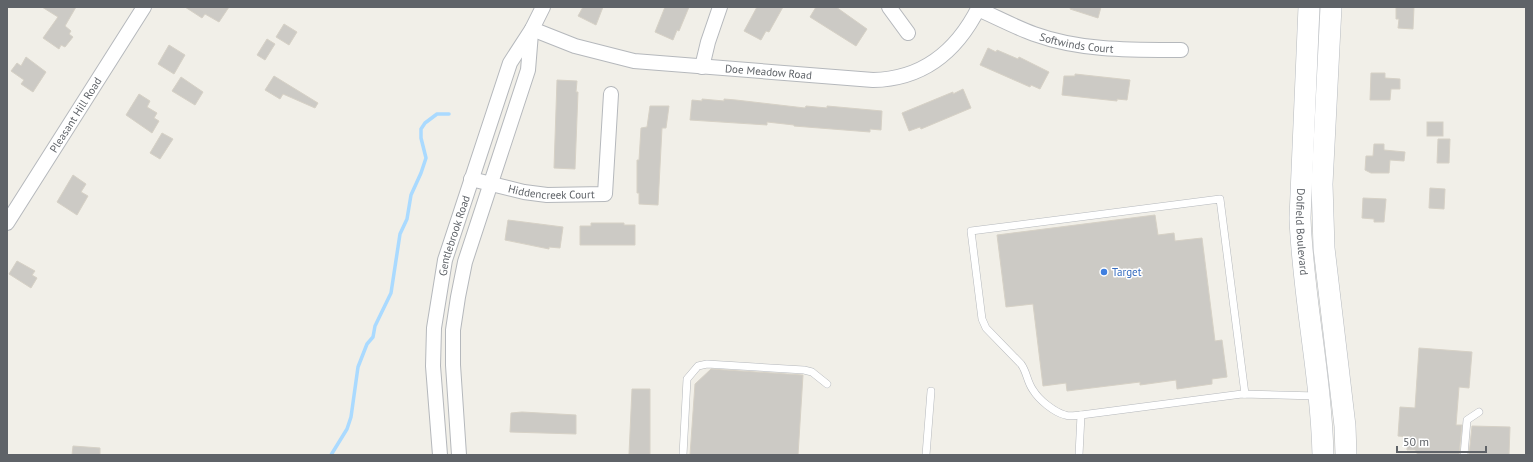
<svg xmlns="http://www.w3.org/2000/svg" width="1533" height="462" font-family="'PT Sans',sans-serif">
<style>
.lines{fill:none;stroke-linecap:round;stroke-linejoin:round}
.stream{stroke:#aadaff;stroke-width:3.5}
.building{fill:#cccac5;stroke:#d6d1c6}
.service-casing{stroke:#b5b8bc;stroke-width:8}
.minor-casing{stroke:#b5b8bc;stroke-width:16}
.secondary-casing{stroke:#b6babf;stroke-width:22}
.service{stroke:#fff;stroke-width:7}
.minor{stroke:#fff;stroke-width:14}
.secondary{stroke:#fff;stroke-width:21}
.shop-dot{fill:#3f7fe0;stroke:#fff;stroke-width:1.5}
.labels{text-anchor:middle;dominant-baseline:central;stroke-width:3;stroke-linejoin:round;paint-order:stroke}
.street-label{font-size:11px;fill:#5f6368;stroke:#fff}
.shop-label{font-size:11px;fill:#366cbe;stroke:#fff;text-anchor:start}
</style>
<rect width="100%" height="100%" fill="#f1efe8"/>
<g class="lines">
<path class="stream" d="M331,455L347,429L351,417L358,367L367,344L373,337L375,326L391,293L400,234L407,219L411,195L421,173L426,158L421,138V129L425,123L437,114H449"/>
</g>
<g class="building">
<path d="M42,7H76L65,26L71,31L69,34L73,37L65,47L61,45L59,49L43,38L58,17Z"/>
<path d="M185,7H229L219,22L205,14L202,18Z"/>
<path d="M583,7H603L596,25L578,16Z"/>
<path d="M665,7H689L679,31L677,30L673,40L655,32Z"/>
<path d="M757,7H783L769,32L766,31L761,40L744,31Z"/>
<path d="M816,7H836L867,29L856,46L810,17Z"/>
<path d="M1071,7H1101L1098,18L1070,9Z"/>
<path d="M1396,7H1414L1413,29L1398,28L1399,19H1396Z"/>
<path d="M284,24L297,32L289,45L276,37Z"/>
<path d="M267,39L275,44L265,60L257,55Z"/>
<path d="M169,45L185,55L174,74L158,64Z"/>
<path d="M988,48L996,52L997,50L1018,59L1019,57L1049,72L1040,89L1031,85L1030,87L980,65Z"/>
<path d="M26,57L46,72L33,92L21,84L24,80L11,71L17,63L21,66Z"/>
<path d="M1371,73H1385V78L1400,79V89H1391L1390,100H1370Z"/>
<path d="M1075,74L1130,80L1127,100L1117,99V101L1062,95L1064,76H1075Z"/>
<path d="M274,76L318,103L315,108L283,94L280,99L265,90Z"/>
<path d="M181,77L203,92L195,105L172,91Z"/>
<path d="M557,80L577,81L576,92H578L575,169L554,168Z"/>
<path d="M963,89L971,108L921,129L920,127L909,131L902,113L953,92V94Z"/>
<path d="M139,94L150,101L147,107L157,113L154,118L159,121L152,133L126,115Z"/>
<path d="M702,99L724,101V99L736,100L805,108L806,106L827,108V106L882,111L881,130L870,129V132L794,126V125L767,122V125L690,120L692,100L702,101Z"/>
<path d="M650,106H669L666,128H662L658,205L639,204V193H637V160H639L641,128L647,127Z"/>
<rect x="1427" y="122" width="16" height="14"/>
<path d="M162,133L173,139L160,159L150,153Z"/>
<path d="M1438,139H1450L1449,163H1437Z"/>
<path d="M1374,144H1384V150L1405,152L1404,161L1390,160L1389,173H1371L1365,170L1366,156H1373Z"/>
<path d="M73,175L86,184L81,192L88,196L77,215L57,202Z"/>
<path d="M1430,188L1445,189L1444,209L1429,208Z"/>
<path d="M1363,198L1386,199L1384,222H1374V219L1362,218Z"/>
<path d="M1155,215L1158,235L1174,233L1175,241L1202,238L1215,341L1222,340L1227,377L1212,379V384L1177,389L1176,380L1140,385V382L1067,391L1066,383L1043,386L1033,304L1006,307L997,235Z"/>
<path d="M508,220L563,227L560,248L549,247V249L505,240Z"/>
<path d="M591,223H624V225H635V245H580V226H591Z"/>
<path d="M17,261L35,271L32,275L37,278L31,288L9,274Z"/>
<path d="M1419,348L1472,352L1469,388L1459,387L1456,425H1462L1459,455H1418L1415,450H1407L1408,437L1398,436L1400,407L1415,408Z"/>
<path d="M711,369L803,375L798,455H690L695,384Z"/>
<path d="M632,389H650V455L629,454Z"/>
<path d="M522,412L576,415V434L510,432L511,413Z"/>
<path d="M1472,426L1510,427L1509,455H1469Z"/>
<path d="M73,446L100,448V455H72Z"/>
</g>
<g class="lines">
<defs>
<g id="service">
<path d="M1081,415C1076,415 1070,417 1065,415C1054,412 1039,400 1033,390C1027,382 1027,372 1021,364L986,328L982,319L971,231L1220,199L1245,394"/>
<path d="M683,455L687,379L698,366L707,364L804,370L812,372L827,384"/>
<path d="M926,455L931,391"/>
<path d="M1079,455L1081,415L1242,394L1317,396"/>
<path d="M1464,455L1467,420L1479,412"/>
</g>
<g id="minor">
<path d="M889,7L908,33"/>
<path id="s1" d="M978,9C996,17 1015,27 1034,34C1081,51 1131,50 1181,50"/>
<path id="s2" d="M532,29L575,46L634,61L873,80C924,79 957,51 979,7"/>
<path d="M702,67L708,42L720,7"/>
<path id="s3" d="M471,179L524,192L547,195L605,194L611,94"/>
<path id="s4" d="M7,223L144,7"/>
<path id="s5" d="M440,455L433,366L434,328L445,260L510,63L532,29L543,7"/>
<path d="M459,455L453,365V330L458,297L465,262L528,70L531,33"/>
</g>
<g id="secondary">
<path id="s6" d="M1309,7L1300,218C1303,297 1321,375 1323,455"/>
<path d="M1331,7L1322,184L1324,248L1345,426L1346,455"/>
</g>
</defs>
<use href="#service" class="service-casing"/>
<use href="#minor" class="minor-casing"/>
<use href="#secondary" class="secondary-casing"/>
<use href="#service" class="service"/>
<use href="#minor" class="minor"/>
<use href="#secondary" class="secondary"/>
</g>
<circle class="shop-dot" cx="1104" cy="272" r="4"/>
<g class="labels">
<g class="street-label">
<text stroke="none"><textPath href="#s1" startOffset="105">Softwinds Court</textPath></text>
<text stroke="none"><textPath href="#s2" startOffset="242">Doe Meadow Road</textPath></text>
<text stroke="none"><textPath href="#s4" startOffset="128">Pleasant Hill Road</textPath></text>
<text stroke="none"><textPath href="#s3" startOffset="82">Hiddencreek Court</textPath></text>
<text stroke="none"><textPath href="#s6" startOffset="225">Dolfield Boulevard</textPath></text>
<text stroke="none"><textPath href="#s5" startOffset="222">Gentlebrook Road</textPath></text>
</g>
<g class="shop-label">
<text x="1112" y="272">Target</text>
</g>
</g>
<rect width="1533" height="462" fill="none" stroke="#5f6368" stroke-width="16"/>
<path d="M1397 446v6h89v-6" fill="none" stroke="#5f6368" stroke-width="2"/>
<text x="1403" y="446" font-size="12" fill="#5f6368" stroke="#ffffff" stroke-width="3" paint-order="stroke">50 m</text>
</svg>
